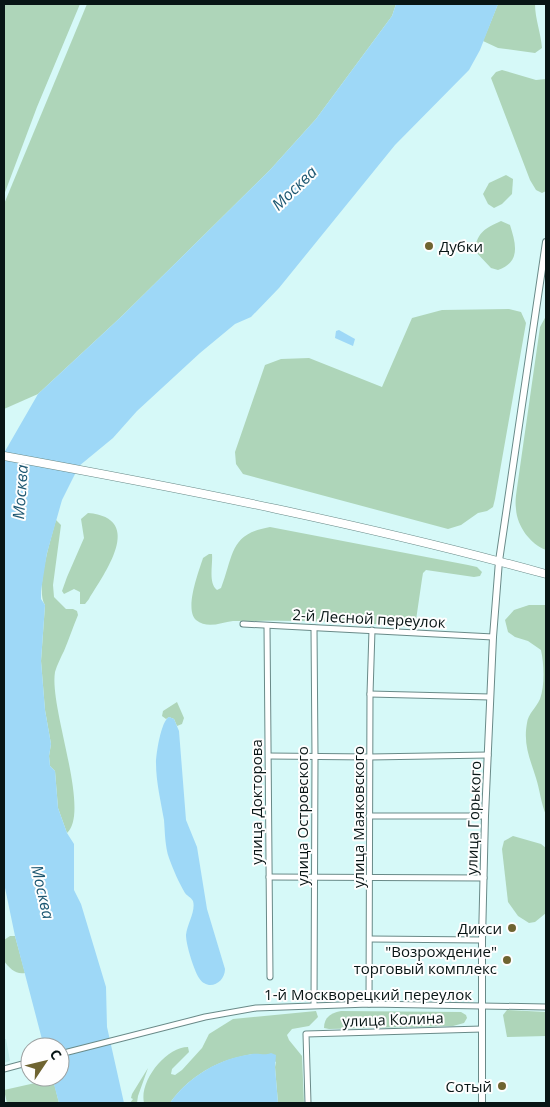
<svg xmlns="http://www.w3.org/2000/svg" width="550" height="1107" font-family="'Open Sans',sans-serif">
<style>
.built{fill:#c1eeec}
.green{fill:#aed5b9}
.water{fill:#9ed8f7}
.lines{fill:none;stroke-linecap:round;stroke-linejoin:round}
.minor-casing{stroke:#698a88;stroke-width:7}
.major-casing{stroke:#698a88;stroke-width:8}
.highway-casing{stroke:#698a88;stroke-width:9}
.minor{stroke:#fff;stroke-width:5}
.major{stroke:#fff;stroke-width:6}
.highway{stroke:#fff;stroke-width:8}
.poi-dot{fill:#6f6431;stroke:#fefefe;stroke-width:2}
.labels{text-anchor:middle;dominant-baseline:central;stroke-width:4;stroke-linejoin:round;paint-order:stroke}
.poi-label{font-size:15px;fill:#081515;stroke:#fefefe;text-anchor:end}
.street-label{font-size:15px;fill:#081515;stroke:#fefefe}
.water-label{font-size:16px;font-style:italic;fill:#1e5872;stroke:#fefefe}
</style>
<rect width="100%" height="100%" fill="#d6f9f8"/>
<path class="built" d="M4,1039H6L10,1061L4,1063Z"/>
<g class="green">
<path d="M4,4H80L37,107L4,195Z"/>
<path d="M87,4H396L392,16L316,119L270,170L122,316L38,394L4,409V204Z"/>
<path d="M498,4H535C535,19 541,33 542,48L535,53L498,48L483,41Z"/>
<path d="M502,70L536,80L546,79V191L542,193L536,190L530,180L491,78L496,72Z"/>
<path d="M506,175L513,179L512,194L502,204L494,208L488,204L483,194L489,183Z"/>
<path d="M501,221L510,225C516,244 521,262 498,270L491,268L474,250C479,231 484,229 501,221Z"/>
<path d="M509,309L521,312L526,323L495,499L493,507L487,511L478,513L461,525L448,529L243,474L236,464L235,452L265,365L281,359L309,358L382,387L412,318L442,310Z"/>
<path d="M546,316V550C530,544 517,526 516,509C515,502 516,495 517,488L540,327Z"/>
<path d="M88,513C146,518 104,574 89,599L85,604H80V592L74,589L64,594L62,591L67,577L84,538L81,519Z"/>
<path d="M56,520L61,525L53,585L54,597L66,609H73L77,611L78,615C73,627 69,639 64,651C61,657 57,665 55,672C49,708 91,811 67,833L58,808L55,771L50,766L49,756L51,744L45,710L41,661L45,605C35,590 51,538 56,520Z"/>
<path d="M270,527L468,565L477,567L482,572L480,576L474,577L426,570L423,573L422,579L416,620L412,626C398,628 387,624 374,624C335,622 295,620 255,621C248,621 240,621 233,621C220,623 207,629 196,620C184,609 199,571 203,558L209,554H212C213,565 208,583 217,590L221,588C234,555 229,534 270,527Z"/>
<path d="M529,605H546V815C541,803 540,791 536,778C530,759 523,744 527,723C528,714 536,708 540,699C545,685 544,664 541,650L528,641L515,637L508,632L505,620L514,610Z"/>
<path d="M177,702L184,718L182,724L177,726L174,719L169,717L166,719L162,716L163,711Z"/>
<path d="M513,836L541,844L546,848V913L535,922L529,923L518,916L508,902L502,849L504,841Z"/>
<path d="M10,936H15L25,973C16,975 9,968 4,961V940Z"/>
<path d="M507,1010L546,1012V1036L507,1037L503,1015Z"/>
<path d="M316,1011L318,1017L309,1026L292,1029L287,1035L289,1040L302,1056L304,1103H278L275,1067L276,1062C269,1058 263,1054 255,1054C250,1054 244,1056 239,1057C212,1063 186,1080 170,1103H144C139,1081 166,1047 188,1047L189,1052L172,1069L171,1074L175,1075L182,1070L202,1048L209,1034L233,1019Z"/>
<path d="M341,1011L461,1012L466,1015L467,1018L464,1023L453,1026L329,1029L324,1028C324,1017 331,1013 341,1011Z"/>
<path d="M148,1068L138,1096L137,1103H130L133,1099L131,1098L132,1094Z"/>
<path d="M53,1079L59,1103H7L4,1090Z"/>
</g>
<g class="water">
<path d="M396,4H498L480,50L469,70L395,145L279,288L251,317L235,324L200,353L137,411L113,438L79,466L62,500L47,553L41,591V599L45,605L41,661L45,710L51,744L49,756L50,766L55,771L58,808L67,833L74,844V890L81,904L106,987L107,1027L124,1103H59L52,1077H60V1047H44L15,936L4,883V453L38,394L122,316L270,170L316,119L392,16Z"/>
<path d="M339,330L355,339L353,346L335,338L336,331Z"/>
<path d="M169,717L174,719L179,731L186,820L197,847L207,909L225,969C225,983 208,992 199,978C194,970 186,945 186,935C187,924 196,911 193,901C191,897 187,896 185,893C179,883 173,869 169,858C165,847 165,832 164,820C161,802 156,782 156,763C156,754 161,721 169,717Z"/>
<path d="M271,1053L276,1055L275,1067L278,1103H170C189,1076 220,1058 252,1054C260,1053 264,1056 271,1053Z"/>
</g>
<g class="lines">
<defs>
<g id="minor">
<path d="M243,624L493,637"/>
<path d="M267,626L270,977"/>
<path d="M314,628L315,757L314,1005"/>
<path d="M370,694L490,697"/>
<path d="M269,756L370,757L488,755"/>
<path d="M369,816H485"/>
<path d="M269,877L484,878"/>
<path d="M370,939L482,940"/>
<path d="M369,1004L370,694L372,630"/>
<path d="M60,1054L205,1017L256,1008L369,1004L546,1007"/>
<path d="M4,1069L30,1062"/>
<path d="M308,1103L306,1034L482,1029"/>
</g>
<path id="major" d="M482,1103V940L485,816L493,637L499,561L546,242"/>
<path id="highway" d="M4,456C186,489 368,525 546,574"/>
</defs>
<use href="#minor" class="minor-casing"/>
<use href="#major" class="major-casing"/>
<use href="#highway" class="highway-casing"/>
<use href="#minor" class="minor"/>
<use href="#major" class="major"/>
<use href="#highway" class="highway"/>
</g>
<g class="poi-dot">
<circle cx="429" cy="246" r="5"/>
<circle cx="512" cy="928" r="5"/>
<circle cx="507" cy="960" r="5"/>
<circle cx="502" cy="1086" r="5"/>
</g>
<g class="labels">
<g class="poi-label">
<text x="439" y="246" text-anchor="start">Дубки</text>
<text x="502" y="928">Дикси</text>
<text x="497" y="951">"Возрождение"<tspan x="497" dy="17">торговый комплекс</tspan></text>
<text x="492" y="1086">Сотый</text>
</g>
<g class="street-label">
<text transform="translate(369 618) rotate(3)">2-й Лесной переулок</text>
<text transform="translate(256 802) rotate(-90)">улица Докторова</text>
<text transform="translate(302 816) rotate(-90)">улица Островского</text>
<text transform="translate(358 817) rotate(-90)">улица Маяковского</text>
<text transform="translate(473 818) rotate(-88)">улица Горького</text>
<text x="368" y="994">1-й Москворецкий переулок</text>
<text transform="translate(393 1019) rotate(-2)">улица Колина</text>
</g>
<g class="water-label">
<text transform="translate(294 188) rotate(-44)">Москва</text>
<text transform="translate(20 492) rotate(-86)">Москва</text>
<text transform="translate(43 892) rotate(77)">Москва</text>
</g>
</g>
<rect width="550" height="1107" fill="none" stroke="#081515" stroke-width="10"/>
<g transform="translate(45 1062) rotate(55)"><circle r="24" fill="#fefefe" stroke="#9ca1a1"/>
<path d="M0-4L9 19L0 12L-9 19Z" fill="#6f6431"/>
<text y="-8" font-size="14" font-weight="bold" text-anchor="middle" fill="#081515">С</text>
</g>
</svg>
